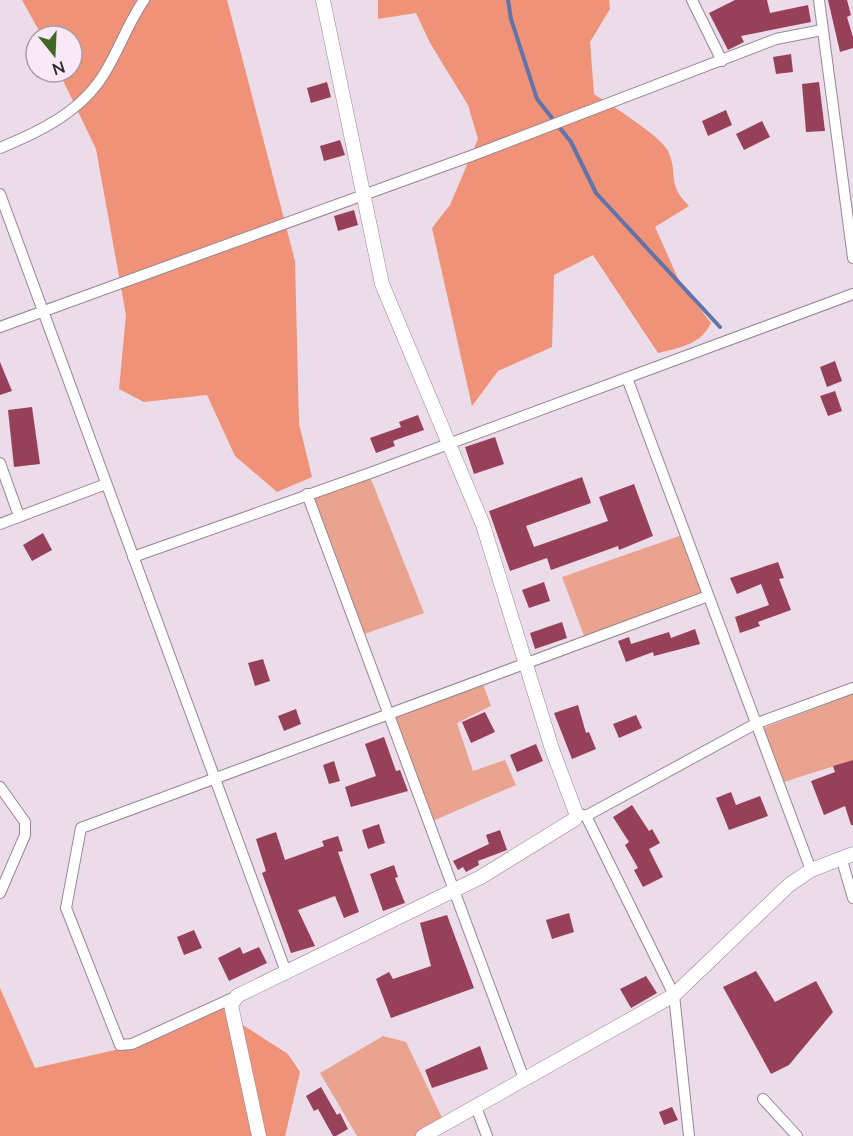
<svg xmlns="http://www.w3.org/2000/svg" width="853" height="1136" font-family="Lato,sans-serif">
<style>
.green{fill:#eaa38f}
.forest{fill:#ef9278}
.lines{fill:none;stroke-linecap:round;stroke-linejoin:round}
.stream{stroke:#6074ab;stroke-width:4}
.building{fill:#974059}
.street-casing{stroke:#968793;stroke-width:12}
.secondary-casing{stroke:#968793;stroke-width:15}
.street{stroke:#fff;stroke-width:10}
.secondary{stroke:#fff;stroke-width:14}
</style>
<rect width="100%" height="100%" fill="#ecdce9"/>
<g class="green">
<path d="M369,474L424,613L359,636L307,494Z"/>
<path d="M685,534L704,597L586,641L562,577Z"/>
<path d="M482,681L491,706L457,723L473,771L505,760L516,785L428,823L388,715Z"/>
<path d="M853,694V760L784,782L758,730Z"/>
<path d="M383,1036L406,1042L445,1124L423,1136H357L320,1073Z"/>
</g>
<g class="forest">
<path d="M22,0H227L295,261L299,424L312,477L277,492L235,456L207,395L144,402L119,389L126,315L96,149L59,72H72V36H42Z"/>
<path d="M378,0H609L610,9L590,42L594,94C609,104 662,137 668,151C679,176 666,183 689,206L655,227L680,283L711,323C700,345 681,347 658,353L593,255L554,275L552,347L498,371L472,406L432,228L450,205L478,139L468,105L430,43L416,13L378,19Z"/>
<path d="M0,988L35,1068L124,1048L231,1005L232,1018L288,1054L300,1072L285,1136H0Z"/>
</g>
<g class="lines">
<path class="stream" d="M508,0L511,19L537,99L571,142L596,193L720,327"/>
</g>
<g class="building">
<path d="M735,0H767L770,13L808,5L811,22L741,36L744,42L728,50L709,13Z"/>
<path d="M828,0H847L851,15L847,17L853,37V48L840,52Z"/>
<path d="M791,54L793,72L776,74L773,57Z"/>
<path d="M327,82L331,97L311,103L307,88Z"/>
<path d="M819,82L825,131L806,132L802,84Z"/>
<path d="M726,110L732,125L708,136L702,121Z"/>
<path d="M762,121L770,137L744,150L736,134Z"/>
<path d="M340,140L345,155L324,161L320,146Z"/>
<path d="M354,210L358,225L338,231L334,216Z"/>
<path d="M835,361L842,381L827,387L820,367Z"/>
<path d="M0,362L12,391L0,395Z"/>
<path d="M835,391L842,411L828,416L820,396Z"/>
<path d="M32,407L40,464L14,467L8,410Z"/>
<path d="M418,415L424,430L393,441L395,446L376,453L370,438L401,427L399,422Z"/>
<path d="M495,437L504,464L474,474L465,447Z"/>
<path d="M582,477L591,503L526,526L534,547L608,521L599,497L634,484L653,536L619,550L618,546L551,570L547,558L510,571L489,511Z"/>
<path d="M43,533L52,550L32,561L23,545Z"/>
<path d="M778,562L784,578L779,579L791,610L758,622L760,626L740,633L735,617L769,605L761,584L737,594L730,578Z"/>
<path d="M544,582L550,601L529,608L522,590Z"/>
<path d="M562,622L567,638L535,649L530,633Z"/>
<path d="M695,629L700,644L654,656L653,652L626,662L618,641L629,637L631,644L669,632L671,638Z"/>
<path d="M263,659L270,681L255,686L248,663Z"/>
<path d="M578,705L586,733L589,732L596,749L572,759L554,713Z"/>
<path d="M296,709L301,724L284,731L278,716Z"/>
<path d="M485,712L495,732L471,743L462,722Z"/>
<path d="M636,715L642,728L619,738L613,724Z"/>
<path d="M384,737L396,771L400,770L408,791L351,807L345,787L376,776L365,744Z"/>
<path d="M536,744L543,761L517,772L510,755Z"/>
<path d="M853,760V825H851L845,806L824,815L811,781L835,772L833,766Z"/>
<path d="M334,761L340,781L329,784L323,765Z"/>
<path d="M731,792L736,805L760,796L768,816L729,830L716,798Z"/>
<path d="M632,805L649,831L652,829L660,843L649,849L663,877L643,887L634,870L638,868L625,845L629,842L613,817Z"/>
<path d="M379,824L385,843L368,849L362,830Z"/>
<path d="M500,830L507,850L478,861L479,865L466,872L463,867L458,870L453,861L489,844L486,835Z"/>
<path d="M276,832L285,860L324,846L322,841L338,836L343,851L338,852L359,912L344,918L335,896L298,910L315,946L291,953L262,873L266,871L256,839Z"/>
<path d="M394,865L398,877L395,878L405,903L383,911L370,874Z"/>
<path d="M569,913L574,932L552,939L546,920Z"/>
<path d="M447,915L474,988L391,1018L376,979L389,972L393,979L431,966L420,923Z"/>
<path d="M194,930L202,948L184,955L177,937Z"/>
<path d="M240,947L243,954L259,947L267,963L229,981L218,958Z"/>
<path d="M756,971L775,1002L816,981L833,1012L789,1065L771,1074L723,987Z"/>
<path d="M646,976L657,993L631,1008L620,989Z"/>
<path d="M480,1046L488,1069L432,1088L425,1070Z"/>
<path d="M321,1087L337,1115L340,1113L348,1129L336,1136H333L318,1109L314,1111L306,1096Z"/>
<path d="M672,1107L678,1120L664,1125L659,1112Z"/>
</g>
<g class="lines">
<defs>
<g id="street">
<path d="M692,0L722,61"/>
<path d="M819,0L853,258"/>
<path d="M0,148C39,132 81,112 104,74C119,50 128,23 144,0"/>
<path d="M0,194L286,972"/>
<path d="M0,327L471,156L776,39L822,30"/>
<path d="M627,378L811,870"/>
<path d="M0,463L19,516"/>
<path d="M307,494L524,1079"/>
<path d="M0,524L106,484"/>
<path d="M133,557L373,472L853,294"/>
<path d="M0,787L25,822V835L0,893"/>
<path d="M580,814L586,816L755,724L853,688"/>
<path d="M586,816L674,995L689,1136"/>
<path d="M841,857L853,898"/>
<path d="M237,996L132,1044L120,1045L66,908L81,828L708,596"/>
<path d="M763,1099L797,1136"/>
<path d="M476,1107L487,1136"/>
</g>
<g id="secondary">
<path d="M259,1136L231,1005L237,996L481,877L575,819L576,813L552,749L483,525L382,284L323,0"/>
<path d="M423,1136L674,995L789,885L811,870L853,854"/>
</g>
</defs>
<use href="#street" class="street-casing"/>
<use href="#secondary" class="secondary-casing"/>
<use href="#street" class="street"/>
<use href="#secondary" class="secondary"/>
</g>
<g transform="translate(54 54) rotate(162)"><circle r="28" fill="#f9e9f6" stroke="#a99da6" stroke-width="1.5"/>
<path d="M0-4.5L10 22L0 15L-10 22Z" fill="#416925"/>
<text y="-9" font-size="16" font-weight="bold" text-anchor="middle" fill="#302b2f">N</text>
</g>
</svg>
